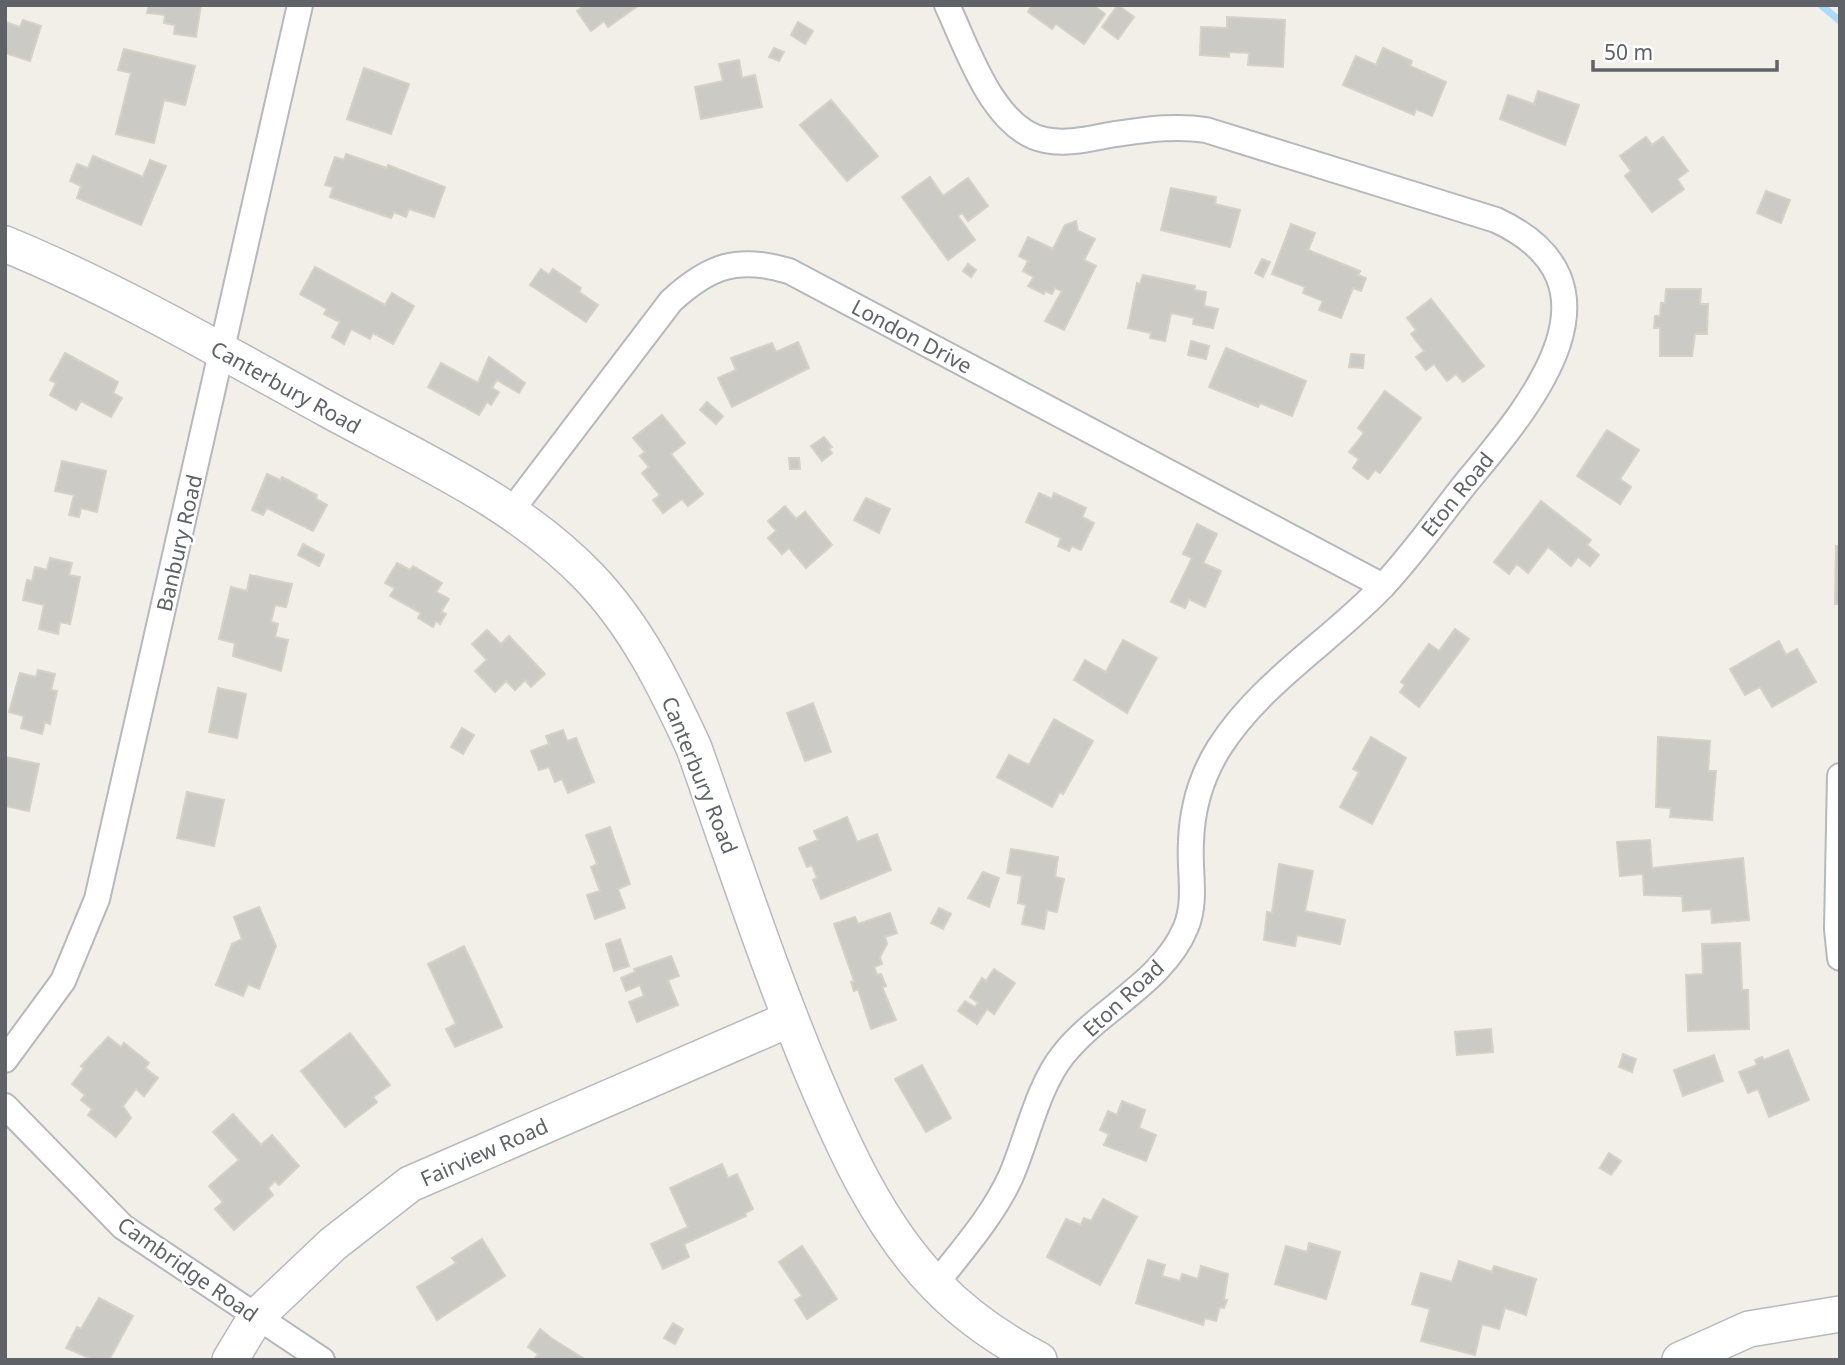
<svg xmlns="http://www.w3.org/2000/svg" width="1845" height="1365" font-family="'Noto Sans',sans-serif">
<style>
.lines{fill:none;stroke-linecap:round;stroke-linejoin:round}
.stream{stroke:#aadaff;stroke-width:7}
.building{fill:#cccac5;stroke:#d6d1c6;stroke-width:2}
.street-casing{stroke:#b5b8bc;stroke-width:28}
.secondary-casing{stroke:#b6babf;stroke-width:38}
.street{stroke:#fff;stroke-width:24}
.secondary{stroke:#fff;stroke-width:35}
.labels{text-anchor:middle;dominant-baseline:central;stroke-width:5;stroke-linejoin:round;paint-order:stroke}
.street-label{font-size:21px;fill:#5f6368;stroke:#fff}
</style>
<rect width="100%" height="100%" fill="#f1efe8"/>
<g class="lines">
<path class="stream" d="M1821,5L1840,21"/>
</g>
<g class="building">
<path d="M149,5H201L196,37L174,34L175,25L164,23L165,15L147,13Z"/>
<path d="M585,5H639L608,27L604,21L591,31L577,11Z"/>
<path d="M1032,5H1093L1105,14L1084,44L1056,24L1052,29L1028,12Z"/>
<path d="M1118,5L1134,17L1118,39L1102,27Z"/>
<path d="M1227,17L1285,20L1283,67L1248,65L1249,53L1229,52V57L1200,55L1201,27L1227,28Z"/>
<path d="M23,20L41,26L30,61L5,53V22L20,27Z"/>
<path d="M798,22L813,31L805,44L791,35Z"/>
<path d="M774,48L784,52L779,61L769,57Z"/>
<path d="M1383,48L1412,61L1410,66L1446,82L1432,116L1416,109L1414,115L1343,85L1356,56L1376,65Z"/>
<path d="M124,49L195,66L185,105L164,100L154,143L116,134L131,73L118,70Z"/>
<path d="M739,60L742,78L755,75L762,107L701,119L695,87L723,81L719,64Z"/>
<path d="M364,68L409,84L391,134L347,119Z"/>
<path d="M1538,91L1579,105L1565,145L1500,119L1508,95L1534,104Z"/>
<path d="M831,100L878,156L847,181L800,125Z"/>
<path d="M1646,137L1652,145L1663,137L1688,171L1677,179L1684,189L1652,212L1625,176L1631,171L1620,156Z"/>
<path d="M346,154L387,168L388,165L445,187L434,217L409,209L406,217L394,212L391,218L330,197L333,187L325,185L335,157L344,160Z"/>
<path d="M93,156L143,177L150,160L166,166L141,225L77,198L81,186L70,181L77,164L88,168Z"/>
<path d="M930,177L943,196L968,178L988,206L968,221L962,213L958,216L975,240L948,260L902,197Z"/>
<path d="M1171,188L1216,197L1215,204L1240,210L1230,247L1161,230Z"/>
<path d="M1766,191L1790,200L1781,223L1757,213Z"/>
<path d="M1076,221L1078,231L1095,239L1084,260L1096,266L1064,330L1045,321L1062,291L1055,288L1052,294L1045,291L1044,294L1028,286L1034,277L1023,271L1028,261L1019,256L1028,237L1053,249L1065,225Z"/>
<path d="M1291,224L1315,233L1308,250L1360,271L1358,275L1366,278L1361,291L1353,288L1341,318L1319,310L1323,301L1303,293L1305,287L1272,274Z"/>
<path d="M1262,259L1270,262L1263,277L1255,273Z"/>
<path d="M968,264L976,270L971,277L963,271Z"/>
<path d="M315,267L385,305L392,293L414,306L393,344L373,333L370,339L351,329L344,344L332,337L340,322L324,314L327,309L300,294Z"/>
<path d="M541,269L549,275L553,269L581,288L579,292L598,305L586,322L530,285Z"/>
<path d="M1143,275L1195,286L1194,290L1206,292L1204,306L1218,309L1213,328L1193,324L1194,318L1171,313L1165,341L1150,338L1151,333L1128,328L1137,283L1140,284Z"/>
<path d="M1666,289H1701L1700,304H1708L1707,334H1695L1692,356H1660V328H1654L1655,316H1660L1661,303H1665Z"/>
<path d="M1431,299L1484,366L1463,382L1456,374L1447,381L1434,364L1426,370L1416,357L1424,351L1411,334L1416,330L1407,318Z"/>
<path d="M1191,341L1209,346L1206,359L1188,355Z"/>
<path d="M798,342L809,368L732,407L718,378L736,370L731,358L772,343L776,352Z"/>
<path d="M1226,348L1306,381L1292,416L1260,403L1258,407L1209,387Z"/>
<path d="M65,353L118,382L113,393L122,398L111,417L81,401L76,410L50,395L56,383L50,380Z"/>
<path d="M1351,354L1364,355L1363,368L1349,367Z"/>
<path d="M489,357L525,383L519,393L497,380L492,388L499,392L491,405L487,402L479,415L428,387L441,363L478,383Z"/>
<path d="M1385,391L1421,418L1380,473L1375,470L1368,479L1353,468L1359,459L1349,452L1364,433L1358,428Z"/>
<path d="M707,402L723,416L716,424L700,410Z"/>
<path d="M662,415L685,443L671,454L703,494L688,506L682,499L663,513L653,500L660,495L642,473L649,467L640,456L645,452L633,438Z"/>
<path d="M1607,430L1639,450L1620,479L1631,487L1620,504L1577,476Z"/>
<path d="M824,437L832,447L829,449L832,453L822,461L811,446Z"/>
<path d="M789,458H799L800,469H790Z"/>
<path d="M62,461L106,471L97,512L81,508L79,517L69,515L74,495L55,491Z"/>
<path d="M267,474L280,480L282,477L317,495L316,499L327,505L313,531L267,508L263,515L252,510Z"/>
<path d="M1039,493L1052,499L1054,493L1086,508L1082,517L1094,523L1081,550L1072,546L1069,551L1058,546L1061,538L1026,522Z"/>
<path d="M866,498L890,509L879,533L854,520Z"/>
<path d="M1541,501L1591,540L1587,545L1599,555L1590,566L1578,557L1571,566L1548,547L1528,573L1517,564L1509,574L1494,562Z"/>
<path d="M785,506L796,519L805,512L832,545L806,568L789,548L782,554L768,538L776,531L768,521Z"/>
<path d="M1197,524L1217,534L1203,563L1221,571L1205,607L1189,599L1185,608L1171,602L1192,558L1183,554Z"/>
<path d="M303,544L324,555L319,566L298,555Z"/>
<path d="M1836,546H1840V604H1835Z"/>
<path d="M50,558L72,563L69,575L80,577L70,624L60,622L58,634L39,629L44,605L23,600L27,580L32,581L35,567L47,570Z"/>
<path d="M397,563L410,570L413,566L442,583L436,592L449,599L441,612L446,614L440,624L436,621L433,627L418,618L421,613L390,596L395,588L385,583Z"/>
<path d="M250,575L292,584L286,607L275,605L271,622L278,624L275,637L288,640L281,671L233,656L235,643L219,639L231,587L247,591Z"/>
<path d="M1455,629L1469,639L1419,707L1400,692L1405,685L1401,682L1429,644L1439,651Z"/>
<path d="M487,630L501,644L509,636L545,674L531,687L525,680L515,690L506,681L495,692L475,671L487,660L472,644Z"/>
<path d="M1123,640L1157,658L1127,713L1074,680L1085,660L1106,672Z"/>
<path d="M1779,641L1786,655L1797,649L1816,682L1772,707L1760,687L1745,695L1730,669Z"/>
<path d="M38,670L55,674L51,690L57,691L50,724L45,722L42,734L21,728L24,716L9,712L20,673L36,677Z"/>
<path d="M218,688L246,694L237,738L209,732Z"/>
<path d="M813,703L831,752L805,761L787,713Z"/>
<path d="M1054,719L1093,741L1063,794L1060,792L1052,807L997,777L1009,755L1029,765Z"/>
<path d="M462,728L474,735L463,754L451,747Z"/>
<path d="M563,730L567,741L576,738L594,782L568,793L562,779L555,782L549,767L539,770L531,751L549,744L546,736Z"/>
<path d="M1371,737L1406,758L1372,824L1340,807L1359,772L1353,769Z"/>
<path d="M1658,737L1710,741L1708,771H1716L1712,820L1670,817L1671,808L1656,807Z"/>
<path d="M5,751L6,757L39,764L29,811L5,806Z"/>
<path d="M187,792L224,800L214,846L177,838Z"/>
<path d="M847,817L857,842L877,834L891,870L821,899L813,880L817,878L812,865L807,867L799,848L818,840L814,831Z"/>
<path d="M610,827L630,884L618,889L625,908L595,919L587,895L600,891L591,867L597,864L586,835Z"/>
<path d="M1650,840L1652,868L1743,858L1749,920L1712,923L1711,909L1683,911L1682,896L1644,895L1643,874L1620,876L1617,842Z"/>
<path d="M1011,849L1058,857L1055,877L1064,879L1057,912L1047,910L1044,929L1022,924L1026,905L1018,903L1022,876L1007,873Z"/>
<path d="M1279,864L1313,871L1305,911L1345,920L1340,944L1297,935L1295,946L1264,940L1267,912L1272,913Z"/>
<path d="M983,872L999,878L989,907L968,898Z"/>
<path d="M259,907L276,946L259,989L248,984L243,996L216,985L232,944L242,939L234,917Z"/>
<path d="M939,908L951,914L943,929L931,923Z"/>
<path d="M890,913L897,933L885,937L887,944L880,957L882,964L874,967L877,975L881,974L886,986L882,987L896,1020L871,1029L858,989L854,991L851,982L854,981L834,924L855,917L858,924Z"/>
<path d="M620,939L629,966L614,971L606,944Z"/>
<path d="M1740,943L1742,990H1748L1749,1029L1688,1031L1686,975L1703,974L1702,944Z"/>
<path d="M464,946L502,1027L455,1047L446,1029L456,1024L428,964Z"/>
<path d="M671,956L679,976L668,980L678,1005L637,1022L629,1002L644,996L640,985L626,991L621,978L635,972L634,969Z"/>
<path d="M994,969L1015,983L994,1014L987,1009L977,1024L958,1011L965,1001L975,1007L978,1003L970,997L982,978L986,981Z"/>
<path d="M1491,1029L1493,1052L1457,1055L1455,1032Z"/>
<path d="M350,1033L390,1085L373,1097L377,1102L345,1127L301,1071Z"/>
<path d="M108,1037L121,1047L124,1043L149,1063L145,1068L158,1078L144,1096L136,1089L123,1106L131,1118L116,1137L88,1115L92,1109L81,1100L85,1095L72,1084L84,1068L81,1066Z"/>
<path d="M1788,1050L1809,1100L1769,1117L1758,1089L1748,1093L1739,1072L1757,1065L1755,1060L1762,1057L1764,1060Z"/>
<path d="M1623,1054L1636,1059L1632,1072L1619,1067Z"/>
<path d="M1714,1055L1723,1081L1683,1096L1674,1070Z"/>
<path d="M922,1065L951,1118L926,1132L895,1079Z"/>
<path d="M1122,1101L1145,1110L1139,1128L1156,1135L1146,1161L1104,1145L1109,1134L1100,1130L1108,1111L1117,1115Z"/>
<path d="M233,1114L261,1145L272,1135L299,1166L279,1185L275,1181L268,1188L273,1195L234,1230L215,1209L223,1202L209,1186L239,1160L213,1132Z"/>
<path d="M1609,1153L1621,1161L1611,1175L1600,1168Z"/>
<path d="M722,1164L728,1178L737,1174L753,1209L745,1213L746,1216L684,1244L689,1257L663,1269L651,1244L688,1227L670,1188Z"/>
<path d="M1103,1199L1137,1217L1100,1285L1047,1257L1066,1219L1081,1225L1084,1218L1091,1221Z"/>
<path d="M482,1239L505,1276L437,1320L417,1287L456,1263L452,1258Z"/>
<path d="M1309,1243L1340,1252L1326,1299L1275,1284L1286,1246L1307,1252Z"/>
<path d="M802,1246L837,1299L807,1319L795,1300L802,1296L779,1262Z"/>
<path d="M1148,1260L1165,1265L1162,1276L1180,1281L1182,1274L1198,1279L1201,1266L1228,1274L1224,1300H1227L1224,1308L1220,1307L1216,1321L1205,1318L1203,1325L1136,1303Z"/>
<path d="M1459,1261L1492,1272L1494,1266L1536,1279L1526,1315L1505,1308L1499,1329L1482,1324L1475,1355L1421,1341L1430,1309L1412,1304L1421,1273L1452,1282Z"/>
<path d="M99,1298L133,1316L109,1360H94L66,1348L77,1327L81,1329Z"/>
<path d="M673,1323L683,1329L675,1344L664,1338Z"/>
<path d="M540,1329L551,1338L586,1360H534L538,1354L528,1347Z"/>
</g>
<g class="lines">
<defs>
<g id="street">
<path d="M512,510L671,301C710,265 738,256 789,271L1383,586"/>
<path d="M1840,776L1837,929L1840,958"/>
<path d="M5,1060L63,981L97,899L300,5"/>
<path d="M5,1106L123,1227L322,1360"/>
<path d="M936,1284C962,1250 993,1216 1011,1176C1027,1139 1038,1086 1063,1055C1099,1009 1163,983 1186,927C1197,900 1189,871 1191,842C1192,808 1201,777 1219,748C1261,682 1330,642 1383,586C1413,554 1439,517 1466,483C1529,407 1635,285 1496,220L1206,130C1174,125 1145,130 1115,134C1092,138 1068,145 1045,140C993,130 967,47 947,5"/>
</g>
<g id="secondary">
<path d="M5,244C117,290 221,351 327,409C418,459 516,501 589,577C636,626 666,687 694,748C732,856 768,966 812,1072C843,1146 879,1227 937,1286C967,1317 1001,1340 1039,1360"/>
<path d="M230,1360L256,1317L333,1244L410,1184L790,1019"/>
<path d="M1680,1360L1749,1329L1840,1314"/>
</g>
</defs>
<use href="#street" class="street-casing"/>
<use href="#secondary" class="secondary-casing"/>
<use href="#street" class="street"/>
<use href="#secondary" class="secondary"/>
</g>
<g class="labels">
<g class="street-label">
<text transform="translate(912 336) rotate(28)">London Drive</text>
<text transform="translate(286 387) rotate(29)">Canterbury Road</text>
<text transform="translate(1457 494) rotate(-51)">Eton Road</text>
<text transform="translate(179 543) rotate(-77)">Banbury Road</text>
<text transform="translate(700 775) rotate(68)">Canterbury Road</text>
<text transform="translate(1123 998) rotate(-43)">Eton Road</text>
<text transform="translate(484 1152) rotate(-24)">Fairview Road</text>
<text transform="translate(188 1269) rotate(35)">Cambridge Road</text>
</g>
</g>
<rect width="1845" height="1365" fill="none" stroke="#5f6368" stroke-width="14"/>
<path d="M1593 60v10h184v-10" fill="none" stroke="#5f6368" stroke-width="3.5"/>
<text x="1604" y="60" font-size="21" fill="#5f6368" stroke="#ffffff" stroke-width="5" paint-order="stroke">50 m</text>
</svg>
